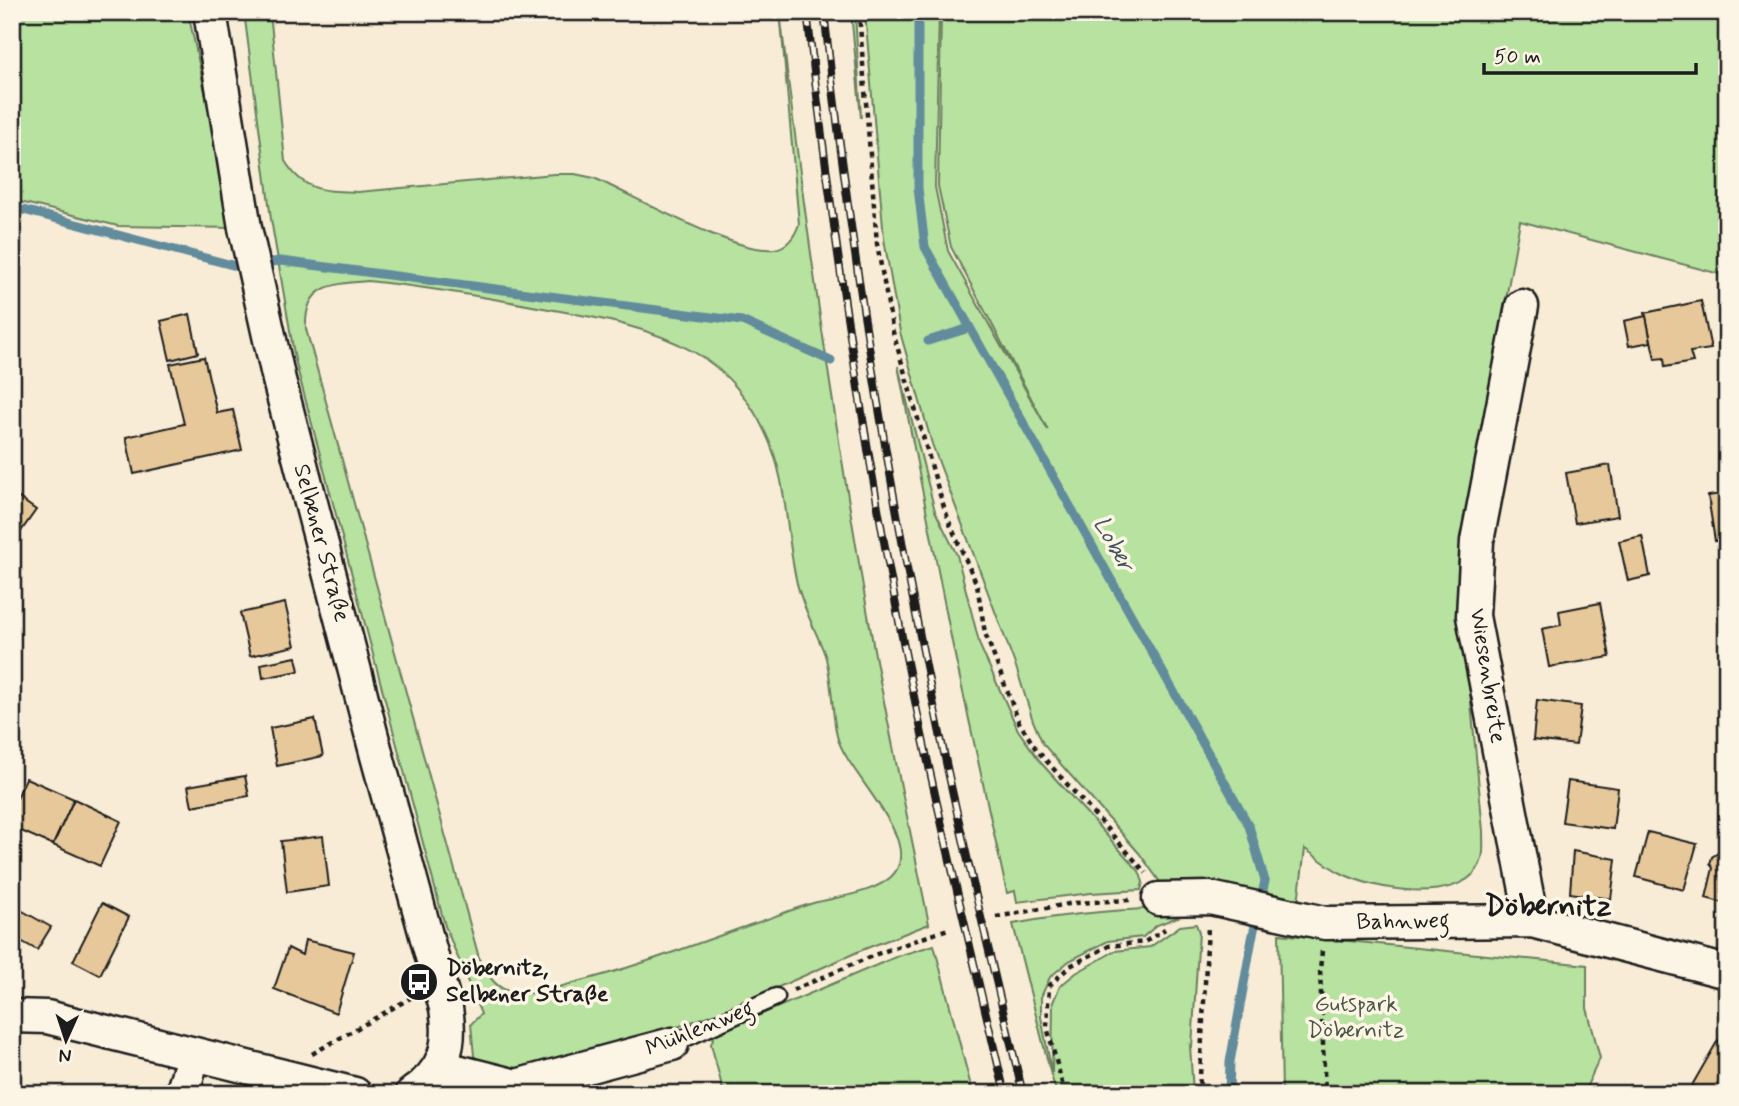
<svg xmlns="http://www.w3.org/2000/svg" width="1739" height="1106" font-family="Mynerve,sans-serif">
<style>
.green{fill:#b7e2a0;stroke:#6a7f5e;stroke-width:2;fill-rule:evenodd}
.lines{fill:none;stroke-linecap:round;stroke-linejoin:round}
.stream{stroke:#628c9c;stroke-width:9}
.building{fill:#e7c89a;stroke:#1c1c1c;stroke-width:2}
.service-casing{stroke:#1c1c1c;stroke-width:21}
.minor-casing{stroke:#1c1c1c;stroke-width:37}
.path{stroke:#1c1c1c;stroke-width:4.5;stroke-dasharray:5 5;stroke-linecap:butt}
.service{stroke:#fcf5e5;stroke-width:16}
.minor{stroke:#fcf5e5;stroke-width:32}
.rail-casing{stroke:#1c1c1c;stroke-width:8}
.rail{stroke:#fcf5e5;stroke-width:5;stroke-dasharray:16;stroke-linecap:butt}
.labels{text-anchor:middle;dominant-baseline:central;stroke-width:7;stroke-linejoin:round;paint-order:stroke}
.street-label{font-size:23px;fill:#1c1c1c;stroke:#fcf5e5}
.poi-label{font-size:23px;font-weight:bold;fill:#1c1c1c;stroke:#fcf5e5;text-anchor:start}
.park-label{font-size:23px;fill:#4a5744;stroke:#fcf5e5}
.water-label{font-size:24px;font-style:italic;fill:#3f545c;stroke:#fcf5e5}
.district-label{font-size:30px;font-weight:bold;fill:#1c1c1c;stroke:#fcf5e5}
</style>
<rect width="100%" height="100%" fill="#f8ecd6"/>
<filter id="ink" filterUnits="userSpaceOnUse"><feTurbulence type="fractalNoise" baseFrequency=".0143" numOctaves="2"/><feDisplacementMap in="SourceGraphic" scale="14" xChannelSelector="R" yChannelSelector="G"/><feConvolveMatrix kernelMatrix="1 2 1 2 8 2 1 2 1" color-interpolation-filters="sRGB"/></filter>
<g filter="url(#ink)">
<g class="green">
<path d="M12,12H188L234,228L118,226L12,200Z"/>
<path d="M244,12H270L285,161C304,192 324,191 358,192L554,174H575L594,178C634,196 735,254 774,249C788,247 795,236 799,224L780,12C805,227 837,442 875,655C892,745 911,835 929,924L862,950L731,1008L646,1038L528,1073L484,1067L474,1056L471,1024L481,1014L445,926L295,360L271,219ZM368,281C427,287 485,297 543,308C594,317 648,326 694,352C725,369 750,400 765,432C788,479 785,529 796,579C801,605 816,630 825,655C833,682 831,710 837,736C846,772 916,833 897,869C886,891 839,897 817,902C795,908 774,917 753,924C695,944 637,967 577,982C558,987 537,995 517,993C498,991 491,979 481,965L306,329C304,285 331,284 368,281Z"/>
<path d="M851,12H855L861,118Z"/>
<path d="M865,12H939L935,187L948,251L1048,430L951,247L938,186L941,12H1727V276L1520,221L1458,564L1483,831C1483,844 1485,857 1478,868C1456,904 1373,890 1341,873C1329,867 1317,857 1305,849L1298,902L1173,888L1160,882L1139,853L1043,744L1033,721L1016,667L932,444L900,332L884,239Z"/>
<path d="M898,366L935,511L957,555L980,646L1018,730L1042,764L1139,871L1143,882L1141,890L1091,893L1017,902L1015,891L1007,893L952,642Z"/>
<path d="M1194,907L1191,912L1157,925L1143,937L1108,941L1069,961L1050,977L1041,997V1017L1052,1073L1053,1002L1060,986L1076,973L1115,951L1150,947L1180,926L1196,924L1199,932L1192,1047L1190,1045L1193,1094H1057L1051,1075L1013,924C1076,912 1130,909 1194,907Z"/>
<path d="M1279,934L1587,965V1008L1600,1058L1583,1094H1282Z"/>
<path d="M934,945L973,1094H724L711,1044L715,1034L898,956Z"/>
</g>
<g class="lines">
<g class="stream">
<path d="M918,12V188L925,247L1249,826L1265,881L1252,939L1230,1062L1229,1094"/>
<path d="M12,207L236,266L281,261L742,321L831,361"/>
<path d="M928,341L969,328"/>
</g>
</g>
<g class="building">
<path d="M1701,301L1711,349L1690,352L1693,362L1665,367L1664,358L1655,359L1645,313Z"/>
<path d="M190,314L198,353L170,360L161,321Z"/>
<path d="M1646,316L1651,342L1629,346L1624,321Z"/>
<path d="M204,357L217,413L233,410L242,450L134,474L126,437L184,424L170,364Z"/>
<path d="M1610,465L1618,516L1575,523L1566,473Z"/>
<path d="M12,493L36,510L12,544Z"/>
<path d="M1727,493V539L1715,541L1708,496Z"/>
<path d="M1642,536L1650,576L1628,581L1619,541Z"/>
<path d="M285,603L295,646L250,656L240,613Z"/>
<path d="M1600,603L1610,657L1549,667L1542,629L1561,625L1559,611Z"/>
<path d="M296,657L299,671L263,678L261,664Z"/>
<path d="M1537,700L1581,706L1576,745L1533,740Z"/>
<path d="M315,719L323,756L277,766L270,728Z"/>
<path d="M245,776L249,796L192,806L188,786Z"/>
<path d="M26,778L74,799L53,845L12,827V809Z"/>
<path d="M1568,781L1618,788L1613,829L1562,822Z"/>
<path d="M74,799L121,821L100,866L53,845Z"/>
<path d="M1648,832L1697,844L1684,890L1636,877Z"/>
<path d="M323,836L329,886L287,892L281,841Z"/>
<path d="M1573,851L1616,859L1611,899L1570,893Z"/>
<path d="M1718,853L1727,855V904L1706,898L1713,868L1710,864L1712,857Z"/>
<path d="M102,903L129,917L100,975L73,961Z"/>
<path d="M12,905L51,927L37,950L12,936Z"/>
<path d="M305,940L354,952L336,1013L274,989L288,948L302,955Z"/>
<path d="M1718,1040L1727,1045V1094H1687Z"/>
</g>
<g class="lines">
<defs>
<path id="service" d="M672,1044L776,997"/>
<g id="minor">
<path d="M210,12L245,228L279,380L377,756L446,1008C452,1046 445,1071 412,1094"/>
<path d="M1522,306L1477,541L1473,616L1532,921"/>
<path d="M1159,899L1210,898L1325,923L1532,921L1727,972"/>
<path d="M12,1016L47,1017L355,1094"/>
<path d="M441,1067L516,1086L672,1044"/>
<path d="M182,1094L194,1054"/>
</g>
</defs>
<use href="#service" class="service-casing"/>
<use href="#minor" class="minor-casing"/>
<g class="path">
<path d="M859,12L877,244L893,332L939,492L950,524L977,585L985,633L1019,722L1036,749L1146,873"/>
<path d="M996,917L1074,903L1130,900"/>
<path d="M1322,951L1320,969L1325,1094"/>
<path d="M793,990L877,954L948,929"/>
<path d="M312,1054L414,996"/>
<path d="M1065,1094L1047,1027L1049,986L1070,966L1109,946L1145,942L1165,929"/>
<path d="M1199,1094L1208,927"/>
</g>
<use href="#service" class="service"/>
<use href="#minor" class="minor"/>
<defs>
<g id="rail">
<path d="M807,12C832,230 864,448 907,662C936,807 971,950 1005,1094"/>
<path d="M824,12C853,270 895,528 950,781C973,886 998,990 1023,1094"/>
</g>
</defs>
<use href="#rail" class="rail-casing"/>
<use href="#rail" class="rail"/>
</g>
</g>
<defs>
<symbol id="bus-disc" viewBox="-11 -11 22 22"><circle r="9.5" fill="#1c1c1c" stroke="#fcf5e5"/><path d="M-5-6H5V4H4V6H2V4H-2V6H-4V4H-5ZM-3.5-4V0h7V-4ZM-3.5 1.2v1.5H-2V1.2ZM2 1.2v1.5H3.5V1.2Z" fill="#fff"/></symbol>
</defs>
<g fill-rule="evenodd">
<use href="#bus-disc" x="397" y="960" width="44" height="44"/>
</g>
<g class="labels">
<g class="street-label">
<text transform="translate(321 543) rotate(75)">Selbener Straße</text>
<text transform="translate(1487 676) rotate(81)">Wiesenbreite</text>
<text transform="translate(1403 922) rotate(-1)">Bahnweg</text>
<text transform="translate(700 1029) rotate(-22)">Mühlenweg</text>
</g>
<g class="poi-label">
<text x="446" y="969">Döbernitz,<tspan x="446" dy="26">Selbener Straße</tspan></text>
</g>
<g class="park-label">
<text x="1356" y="1005">Gutspark<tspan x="1356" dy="26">Döbernitz</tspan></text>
</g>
<g class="water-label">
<text transform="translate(1113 544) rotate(61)">Lober</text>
</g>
<g class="district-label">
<text x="1548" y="906">Döbernitz</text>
</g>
</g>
<rect width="1739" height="1106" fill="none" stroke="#fcf5e5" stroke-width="42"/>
<rect x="21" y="21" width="1697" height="1064" fill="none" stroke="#1c1c1c" stroke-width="2.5" filter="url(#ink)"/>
<g transform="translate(66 1040) rotate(183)" stroke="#fcf5e5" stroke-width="5" paint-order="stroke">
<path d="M0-5L12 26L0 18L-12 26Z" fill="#1c1c1c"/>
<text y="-10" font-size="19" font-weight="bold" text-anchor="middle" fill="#1c1c1c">N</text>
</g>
<path d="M1484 63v10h212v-10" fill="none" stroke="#1c1c1c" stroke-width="3.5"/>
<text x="1494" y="63" font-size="21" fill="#1c1c1c" stroke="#fcf5e5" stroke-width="5" paint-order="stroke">50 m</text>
</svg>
